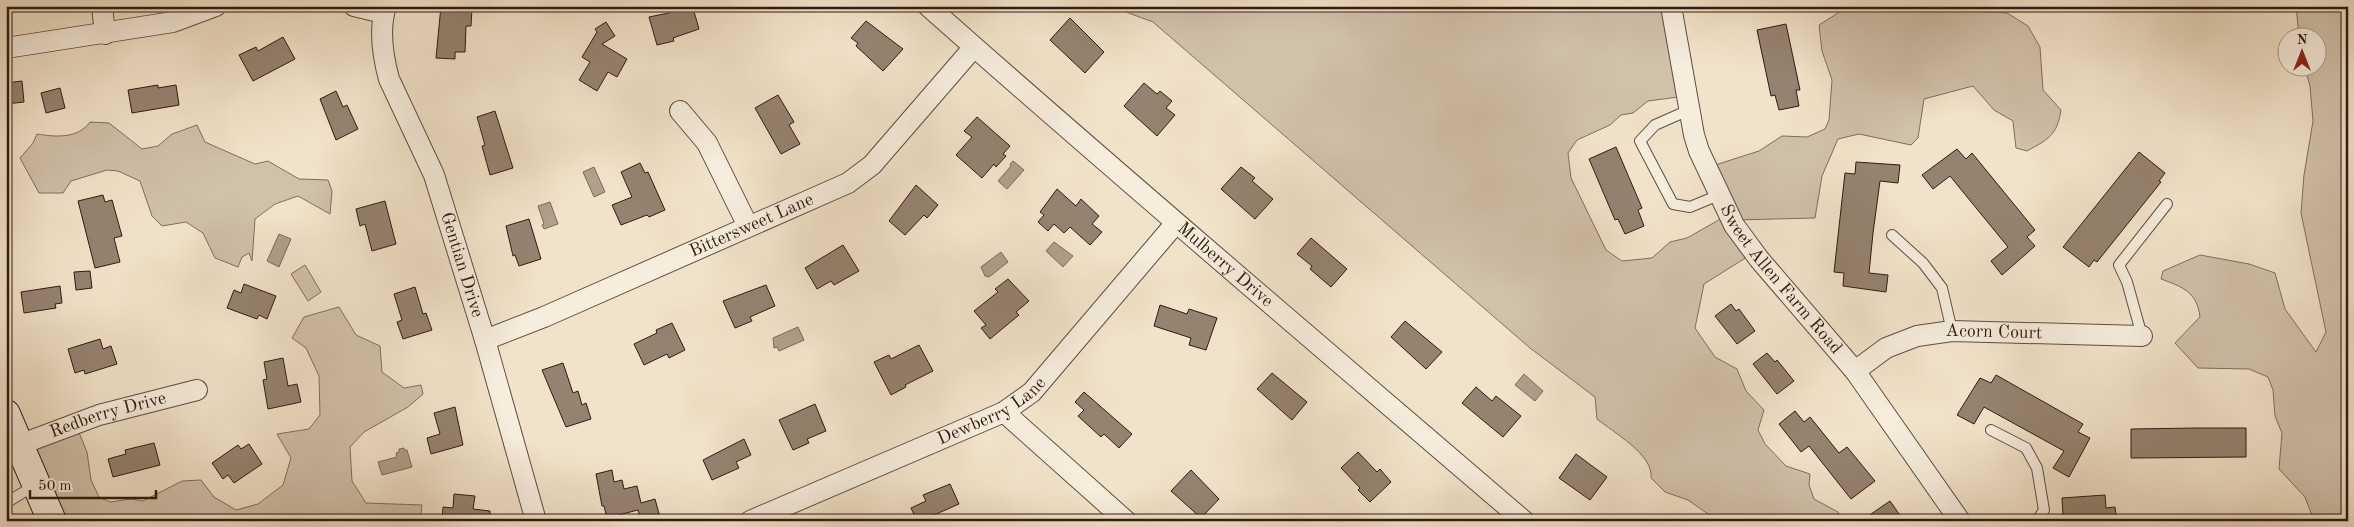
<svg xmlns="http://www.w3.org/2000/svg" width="2354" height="527" font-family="'Old Standard TT',serif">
<rect width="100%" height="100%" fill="#f1e3ca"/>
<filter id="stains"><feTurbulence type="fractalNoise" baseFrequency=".004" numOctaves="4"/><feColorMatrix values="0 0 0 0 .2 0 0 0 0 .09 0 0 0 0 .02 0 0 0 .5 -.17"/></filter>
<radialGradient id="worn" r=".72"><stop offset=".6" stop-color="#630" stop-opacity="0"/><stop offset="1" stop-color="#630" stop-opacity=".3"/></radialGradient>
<g fill="#d0c1ab" stroke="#806e5e">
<path d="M1118,6H1672L1686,96L1648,101L1633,113L1621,115L1610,125L1577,140L1568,153L1571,178L1606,250L1622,261L1652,258L1670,242L1687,238L1724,217L1709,167L1759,151L1782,136L1807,137L1825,129L1829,120L1832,80L1822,51L1819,25L1849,6H1945L1952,10L2007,13L2028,26L2040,47L2043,90L2061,110C2057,135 2049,139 2027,151L2016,148L2013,121L1994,110L1973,86L1924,99L1918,138L1911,145L1859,134L1838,139L1822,176L1815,218L1734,220L1755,252L1704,284L1695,328L1715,357L1737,369L1746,391L1764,410L1758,430L1765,444L1786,466L1810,474L1809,485L1814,499L1838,512L1841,521H1718L1688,500L1665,492L1651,478C1654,455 1613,432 1597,419L1595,397L1530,348L1153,22L1118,9Z"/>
<path d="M2296,6H2348V521H2314L2305,497L2279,469L2282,433L2275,416L2273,390L2268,377L2249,369L2198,368L2175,343L2200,317C2197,292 2183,287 2161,279L2163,271L2200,255L2249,264L2275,273L2285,309L2316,352L2326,332L2301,213L2304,175L2313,121L2310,86L2305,68H2316V38L2299,37Z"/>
<path d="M90,122L109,123L142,149L158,146L172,134L197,125L205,142L255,164L268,161L299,179L328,180L332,191L330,214L298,196L275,204L255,219L252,261L249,253L242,257L238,267L215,258L203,233L186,222L162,226L152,216L140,181L118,171L107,170L71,181L63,193H39L20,158L33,143L37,134C55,137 78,139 90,122Z"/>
<polygon points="305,265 321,292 308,301 291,274"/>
<polygon points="339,307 356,335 380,346 382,372 404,388 421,385 423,394 408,407 364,432 350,447 352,481 366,503 422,505 420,521 52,521 22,449 75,423 87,452 91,480 99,497 110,502 131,499 143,501 182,481 201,480 214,497 236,510 258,504 283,485 291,458 277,434 309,429 320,415 319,376 306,348 292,338 304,317"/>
</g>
<g fill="#af9f8b" stroke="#7c6a5a">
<polygon points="1013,161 1024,170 1007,189 998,181 1011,166 1010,164"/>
<polygon points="594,167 605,192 594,197 583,172"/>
<polygon points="550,202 558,224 544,229 542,225 544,224 538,206"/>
<polygon points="279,234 291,239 279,267 267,261"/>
<polygon points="1054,242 1073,256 1063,267 1046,251"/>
<polygon points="1001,252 1008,262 989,277 985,276 981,267"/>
<polygon points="798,327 804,340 779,351 777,347 774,348 773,338"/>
<polygon points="1524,374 1543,391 1535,401 1515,385"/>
<polygon points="404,448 404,450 407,450 412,467 382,475 378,462 397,457 396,453 399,452 399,449"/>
</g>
<g fill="#948371" stroke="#2f1b11">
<polygon points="441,6 472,8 471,26 466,26 465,52 455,52 455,59 436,58"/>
<polygon points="693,8 699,29 673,38 674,41 657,45 649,17"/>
<polygon points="1070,18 1104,52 1085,73 1050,40"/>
<polygon points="866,21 903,49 883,71 856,46 858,43 851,38"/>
<polygon points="606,22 615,36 602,44 627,59 617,77 608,72 597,91 579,80 590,62 582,57 597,32 595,29"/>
<polygon points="1786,24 1800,90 1796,90 1799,106 1779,110 1775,95 1771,96 1757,30"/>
<polygon points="283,37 295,59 253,81 239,55 256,47 258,51"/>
<polygon points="22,81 24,102 6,104 6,83"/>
<polygon points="1144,83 1157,94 1160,91 1172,101 1166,108 1175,115 1157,136 1124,106"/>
<polygon points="158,85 158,88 176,85 179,105 132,113 128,90"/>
<polygon points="60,88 65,108 46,113 41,93"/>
<polygon points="336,91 343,107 347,105 358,129 336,140 320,99"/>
<polygon points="778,95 794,122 789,125 800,144 781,154 755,108"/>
<polygon points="495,111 513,168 490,175 482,146 485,145 477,117"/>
<polygon points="977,117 1010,146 1003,154 1006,156 996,167 994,164 982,178 956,155 972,137 964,131"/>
<polygon points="1616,147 1642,208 1638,210 1644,226 1625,234 1618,219 1615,220 1589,159"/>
<polygon points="1957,149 1966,159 1972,153 2035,230 2027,237 2035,246 2002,275 1991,261 2008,247 1950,176 1933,189 1922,175"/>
<polygon points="2139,152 2165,173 2159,181 2161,182 2097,262 2094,260 2089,267 2063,247"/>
<polygon points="1856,162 1900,165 1898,183 1880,181 1873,233 1869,273 1888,275 1886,292 1843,286 1844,273 1834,272 1845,173 1855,174"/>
<polygon points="640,163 645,173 648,172 665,210 649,217 647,215 621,225 612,205 632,197 621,172"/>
<polygon points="1241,167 1255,178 1252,181 1273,199 1255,219 1221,189"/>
<polygon points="916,185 938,205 927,218 924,215 905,235 889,221"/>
<polygon points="1057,189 1076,206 1081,199 1099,216 1092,224 1102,232 1090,245 1070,227 1064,233 1054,224 1048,231 1038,222 1044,215 1040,212"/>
<polygon points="103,195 105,202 112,200 122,236 114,238 120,262 95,268 78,201"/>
<polygon points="385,201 396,244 372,251 365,224 360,226 356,209"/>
<polygon points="529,219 541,259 519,266 515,255 513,256 506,226"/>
<polygon points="1311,238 1347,269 1331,287 1310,269 1312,266 1297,254"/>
<polygon points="843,245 859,271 834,285 831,281 817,289 805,268"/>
<polygon points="90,271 92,288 76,290 74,272"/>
<polygon points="1008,279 1029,301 1016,312 1019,315 990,339 981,328 986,325 974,311 998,292 995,289"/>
<polygon points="244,284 276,296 267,319 259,315 257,319 227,308 234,290 241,293"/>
<polygon points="766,285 775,306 750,317 752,321 735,328 723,301"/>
<polygon points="60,286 62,303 55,304 56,308 24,313 21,292"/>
<polygon points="415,287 423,314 426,313 432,330 403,339 397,322 402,320 394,294"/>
<polygon points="1731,304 1736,311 1739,309 1755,331 1737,344 1715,316"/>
<polygon points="1160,305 1187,314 1189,309 1217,318 1206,350 1189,345 1191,338 1154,326"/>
<polygon points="1405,321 1442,352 1426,369 1391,337"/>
<polygon points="672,323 685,350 669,358 667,354 644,365 634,344 657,333 656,330"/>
<polygon points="100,339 103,349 111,346 117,364 85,374 84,370 75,373 68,349"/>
<polygon points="919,345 933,371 905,385 906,387 891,395 874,362 889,355 891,359"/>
<polygon points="1767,353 1775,362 1777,360 1794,381 1777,394 1753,364"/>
<polygon points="283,358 288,386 297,384 301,402 268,409 263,380 267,379 264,362"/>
<polygon points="563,363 573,393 578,391 582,405 586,403 591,419 566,427 542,370"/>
<polygon points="1272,373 1307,402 1292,420 1257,389"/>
<polygon points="1996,375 2083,424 2078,432 2090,438 2069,477 2053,468 2064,451 1984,407 1974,424 1957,415 1980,378 1991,383"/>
<polygon points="1476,387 1492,401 1496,396 1521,416 1503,437 1462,403"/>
<polygon points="1084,392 1132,434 1119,448 1104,434 1101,437 1078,416 1084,410 1075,402"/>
<polygon points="815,404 826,431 807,439 809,443 793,450 779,420"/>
<polygon points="455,407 463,445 431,454 427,438 440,434 434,413"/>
<polygon points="1795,411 1804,422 1810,417 1839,453 1847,447 1875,481 1851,499 1809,446 1801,452 1779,424"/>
<polygon points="2196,428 2246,428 2246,457 2131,458 2131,429"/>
<polygon points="744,439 751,455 736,462 739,468 712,480 703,460"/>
<polygon points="154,443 160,465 113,477 108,459 126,454 125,450"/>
<polygon points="249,444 262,464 234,483 228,475 223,479 212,463 238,445 241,449"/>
<polygon points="1358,452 1377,472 1380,469 1391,482 1370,502 1358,490 1360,488 1341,468"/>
<polygon points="1576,454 1607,477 1590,500 1559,478"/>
<polygon points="612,470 614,482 622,480 624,489 637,486 641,503 655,499 661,521 641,521 638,510 607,518 604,506 602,506 596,474"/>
<polygon points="1191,470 1219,499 1201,518 1171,491"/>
<polygon points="950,484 959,504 934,515 937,521 917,521 911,508 926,501 923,495"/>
<polygon points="454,494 475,496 473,509 490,511 490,521 442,521 443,507 453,508"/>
<polygon points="2105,495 2106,508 2115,507 2117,521 2077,521 2076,515 2063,516 2062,498"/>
<polygon points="1890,501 1904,521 1861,521"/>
</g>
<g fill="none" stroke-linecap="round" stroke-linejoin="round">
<g stroke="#604d3f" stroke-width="12">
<g id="lane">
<polyline points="1689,110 1655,125 1640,141 1673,204 1690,207 1719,195"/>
<polyline points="1892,235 1923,263 1942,288 1952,331"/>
<polyline points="2142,336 2127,282 2119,265 2167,204"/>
<polyline points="1991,430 2026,448 2037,468 2044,510 2037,521"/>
<polyline points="6,503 35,485"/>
</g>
</g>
<g stroke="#604d3f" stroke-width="22">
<g id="street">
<polyline points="102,6 105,34"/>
<polyline points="354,6 383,13"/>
<path id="s1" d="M386,6C379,28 383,57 389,79L434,175L485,340L536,521"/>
<path id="s2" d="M928,6C1124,180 1325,350 1524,521"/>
<path id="s3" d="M1671,6L1694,135L1699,151L1734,225L1759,259L1855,371L1960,521"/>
<polyline points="6,48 173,22 216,6"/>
<polyline points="680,111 707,143 748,226"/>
<path id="s4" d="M485,340L544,317L848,183L872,165L974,47"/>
<path id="s5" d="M1855,371L1886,348L1917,336L1952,331L2142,336"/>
<polyline points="1004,412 1126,521"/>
<path id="s6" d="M19,445L99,415L197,390"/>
<path id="s7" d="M750,521L1004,412L1032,392L1175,224"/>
</g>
</g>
<g stroke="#2f1b11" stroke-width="30">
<polyline id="secondary" points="6,414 52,521"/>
</g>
<use href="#lane" stroke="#f6eddd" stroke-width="10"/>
<use href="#street" stroke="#f6eddd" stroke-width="20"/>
<use href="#secondary" stroke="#f6eddd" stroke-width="28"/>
</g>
<g text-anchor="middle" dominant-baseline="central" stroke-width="4" stroke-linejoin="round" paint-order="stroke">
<g font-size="18" fill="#2f1b11" stroke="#f6eddd">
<text stroke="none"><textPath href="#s4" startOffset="290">Bittersweet Lane</textPath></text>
<text stroke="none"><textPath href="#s1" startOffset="274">Gentian Drive</textPath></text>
<text stroke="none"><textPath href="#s2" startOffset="394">Mulberry Drive</textPath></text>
<text stroke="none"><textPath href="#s3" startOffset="301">Sweet Allen Farm Road</textPath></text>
<text stroke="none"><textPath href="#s5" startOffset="149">Acorn Court</textPath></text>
<text stroke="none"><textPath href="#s7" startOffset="266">Dewberry Lane</textPath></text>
<text stroke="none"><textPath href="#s6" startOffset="94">Redberry Drive</textPath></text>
</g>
</g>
<rect width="2354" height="527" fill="none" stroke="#f1e3ca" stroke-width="25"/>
<rect x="8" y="8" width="2339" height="512" fill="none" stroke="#2f1b11" stroke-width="2.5"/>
<rect x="12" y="12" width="2329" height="502" fill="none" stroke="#2f1b11"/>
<g transform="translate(2302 52)"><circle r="24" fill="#f6eddd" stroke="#a6998b"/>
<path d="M0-4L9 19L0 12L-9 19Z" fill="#8f2418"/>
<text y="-8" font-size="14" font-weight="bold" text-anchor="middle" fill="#2f1b11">N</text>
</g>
<path d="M30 490v8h126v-8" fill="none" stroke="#2f1b11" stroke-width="2.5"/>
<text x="38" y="490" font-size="15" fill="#2f1b11" stroke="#f6eddd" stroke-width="4" paint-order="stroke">50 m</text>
<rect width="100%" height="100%" filter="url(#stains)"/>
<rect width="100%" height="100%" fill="url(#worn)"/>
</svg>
